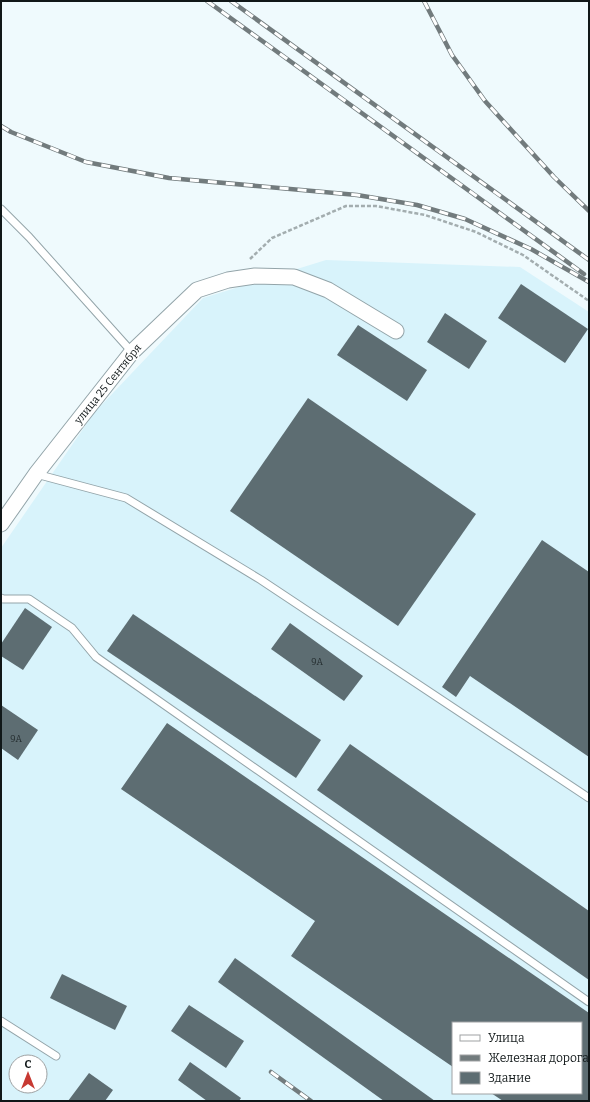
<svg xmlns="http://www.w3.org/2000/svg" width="590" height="1102" font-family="Bitter,serif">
<rect width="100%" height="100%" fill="#effafd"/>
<path fill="#d8f3fb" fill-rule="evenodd" d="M326,260L520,267L589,312V1101H1V548L94,413L203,298ZM453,1023H581V1093H453ZM16,1062H40V1086H16Z"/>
<g fill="#5d6d72">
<polygon points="521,284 588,329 565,363 498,318"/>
<polygon points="445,313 487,341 469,369 427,342"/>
<polygon points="358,325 427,370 407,401 337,355"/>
<polygon points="308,398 476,514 398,626 230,511"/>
<polygon points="542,540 589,572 589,757 470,676 456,697 442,687"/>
<polygon points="25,608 52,627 23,670 1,656 1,644"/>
<polygon points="133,614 321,740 296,778 107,651"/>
<polygon points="290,623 363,676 344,701 271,649"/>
<polygon points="1,705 38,730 18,760 1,748"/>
<polygon points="167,723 589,1013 589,1101 503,1101 491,1093 581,1093 581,1023 453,1023 453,1067 291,956 315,921 121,789"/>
<polygon points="350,744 589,911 589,980 317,790"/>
<polygon points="235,958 435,1101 384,1101 218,982"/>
<polygon points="62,974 127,1006 115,1030 50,998"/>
<polygon points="189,1005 244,1041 226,1068 171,1031"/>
<polygon points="190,1062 241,1098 239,1101 207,1101 178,1080"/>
<polygon points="89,1073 113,1090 105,1101 68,1101"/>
</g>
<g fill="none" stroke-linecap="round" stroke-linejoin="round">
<g stroke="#93a4a9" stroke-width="9">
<g id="lane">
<polyline points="1,209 29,237 132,352"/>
<polyline points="36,474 126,498 261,580 589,798"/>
<polyline points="1,598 3,599 29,599 72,628 96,657 589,1002"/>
<polyline points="1,1021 56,1056"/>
</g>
</g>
<g stroke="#93a4a9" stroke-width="17">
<polyline id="street" points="1,524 36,474 132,352 197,290 228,280 255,276 294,277 328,290 396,331"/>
</g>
<polyline stroke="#a3adaf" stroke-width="2.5" stroke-dasharray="4 2" stroke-linecap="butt" points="250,259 272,238 346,206 376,206 425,215 476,232 523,255 589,301"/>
<use href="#lane" stroke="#fff" stroke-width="7"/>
<use href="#street" stroke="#fff" stroke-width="15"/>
<g stroke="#727b7d" stroke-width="4.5">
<g id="rail">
<polyline points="207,1 584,274"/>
<polyline points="231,1 589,260"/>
<polyline points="424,1 452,55 485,101 554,177 589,211"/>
<polyline points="1,126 11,132 86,162 169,178 357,195 417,205 465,219 531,249 589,282"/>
<polyline points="271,1072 311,1101"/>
</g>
</g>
<use href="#rail" stroke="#fff" stroke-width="3" stroke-dasharray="9" stroke-linecap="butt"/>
</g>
<g text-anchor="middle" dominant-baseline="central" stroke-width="3" stroke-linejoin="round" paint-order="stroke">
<g font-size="9" fill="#232c2e">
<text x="317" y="662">9А</text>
<text x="16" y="739">9А</text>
</g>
<g font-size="11" fill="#101718" stroke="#fff">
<text transform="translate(108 384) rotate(-51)">улица 25 Сентября</text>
</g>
</g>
<rect width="590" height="1102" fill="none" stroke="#101718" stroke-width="4"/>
<rect x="452" y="1022" width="130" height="72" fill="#ffffff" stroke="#9fa2a3"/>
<rect x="460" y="1035" width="20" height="6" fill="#ffffff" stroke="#9fa2a3"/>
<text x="488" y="1042" font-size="12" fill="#101718">Улица</text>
<rect x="460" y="1055" width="20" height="6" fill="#727b7d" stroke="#9fa2a3"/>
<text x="488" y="1062" font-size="12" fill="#101718">Железная дорога</text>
<rect x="460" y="1072" width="20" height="12" fill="#5d6d72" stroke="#9fa2a3"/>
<text x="488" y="1082" font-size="12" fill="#101718">Здание</text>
<g transform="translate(28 1074)"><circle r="19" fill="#ffffff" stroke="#9fa2a3"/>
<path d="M0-3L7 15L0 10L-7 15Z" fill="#c73932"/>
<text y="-6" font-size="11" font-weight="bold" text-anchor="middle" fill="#101718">С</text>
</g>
</svg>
